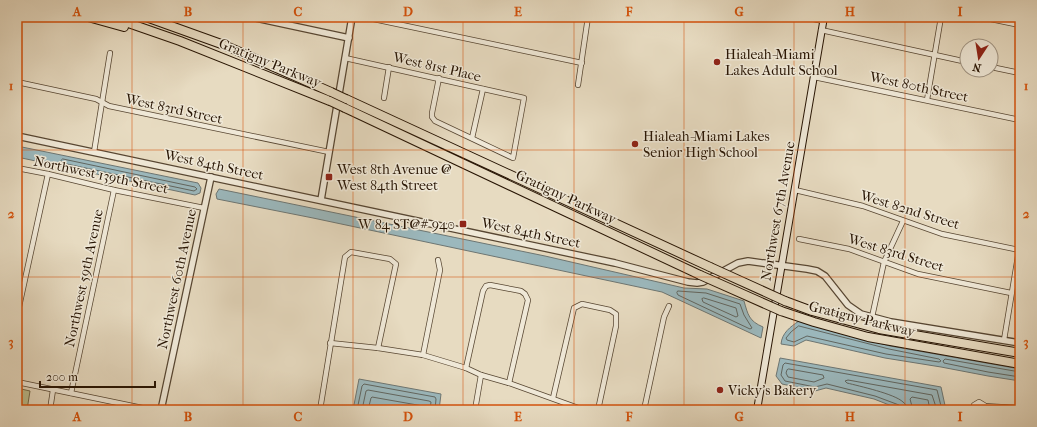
<svg xmlns="http://www.w3.org/2000/svg" width="1037" height="427" font-family="'IM FELL French Canon',serif">
<rect width="100%" height="100%" fill="#e7dbc1"/>
<filter id="stains"><feTurbulence type="fractalNoise" baseFrequency=".005" numOctaves="4"/><feColorMatrix values="0 0 0 0 .2 0 0 0 0 .09 0 0 0 0 .02 0 0 0 .5 -.17"/></filter>
<radialGradient id="worn" r=".72"><stop offset=".6" stop-color="#630" stop-opacity="0"/><stop offset="1" stop-color="#630" stop-opacity=".3"/></radialGradient>
<polygon fill="#bdbe8e" stroke="#726948" points="17,388 30,391 27,410 17,410"/>
<g fill="#9bb8bd" stroke="#6d7673">
<polygon points="17,146 198,183 201,188 200,193 195,195 17,157"/>
<path d="M219,189L545,256L684,288L707,289L744,301C748,315 749,321 763,327L761,338L662,292L313,218L217,199L216,194Z"/>
<path d="M799,321L890,346L1020,369V381L988,376L941,367L885,358L806,340L794,346L781,344C782,333 790,327 799,321Z"/>
<polygon points="780,358 941,387 946,410 902,410 874,399 826,388 815,391 782,384 776,376"/>
<polygon points="359,379 441,394 439,410 353,410"/>
</g>
<g fill="none" stroke-linecap="round" stroke-linejoin="round">
<g stroke="#616660" stroke-width="1">
<polygon points="63,159 195,187 197,189 194,191 62,163 61,161"/>
<polygon points="678,291 706,293 740,304 744,315 752,328 750,329 678,295 677,293"/>
<polygon points="704,298 736,308 738,316 736,317 703,302 702,299"/>
<polygon points="799,326 889,349 939,359 941,361 939,362 886,354 807,336 794,342 787,340 786,338 791,332"/>
<polygon points="789,369 823,375 824,378 814,382 788,377 786,373 787,370"/>
<polyline points="1020,372 945,359 943,361 944,363 988,372 1020,377"/>
<polyline points="357,410 362,386 364,384 435,397 436,399 435,410"/>
<polyline points="362,410 366,391 368,390 429,401 431,402 430,410"/>
<polyline points="368,410 371,398 372,397 423,406 424,410"/>
<polyline points="902,410 899,405 875,396 827,384 815,387 785,381 781,375 783,365 785,363 937,390 942,410"/>
<path d="M907,410C907,407 906,404 903,402C895,394 859,386 847,383L845,381L848,380L932,395L937,410"/>
<polyline points="913,410 910,399 912,397 928,400 930,410"/>
</g>
<g stroke="#574632" stroke-width="6">
<g id="minor">
<polyline points="364,17 582,63"/>
<polyline points="804,17 823,21"/>
<polyline points="981,17 1020,25"/>
<polyline points="821,30 967,62"/>
<polyline points="345,58 524,98 513,158 435,121 432,117 432,113 439,78"/>
<polyline points="991,67 1020,73"/>
<polyline points="814,77 1020,120"/>
<polyline points="17,82 96,99 109,106 329,152"/>
<polyline points="578,85 588,17"/>
<polyline points="384,98 389,67"/>
<polyline points="927,100 941,17"/>
<polyline points="472,138 483,89"/>
<polyline points="94,152 110,53"/>
<polyline points="17,168 48,174 114,190 204,208"/>
<polyline points="795,190 863,206 942,234 1019,250"/>
<polyline points="799,239 849,249 918,274 1011,293"/>
<polyline points="17,316 48,174"/>
<polyline points="872,317 884,262 903,221"/>
<polyline points="1004,340 1020,244"/>
<polyline points="330,343 378,348 423,355 466,368 481,375 509,383 584,410"/>
<polyline points="423,355 440,270 438,260"/>
<polyline points="466,368 483,291 486,286 490,285 521,291 525,294 528,300 509,383"/>
<polyline points="17,382 152,410"/>
<polyline points="71,393 114,190"/>
<polyline points="553,398 574,308 582,304 610,310 616,314 616,326 598,410"/>
<polyline points="984,406 1020,408"/>
<polyline points="757,408 765,410"/>
<polyline points="50,410 53,390"/>
<polyline points="320,410 345,257 351,252 390,259 396,264 378,348"/>
<polyline points="475,410 481,375"/>
<polyline points="644,410 664,317 669,306"/>
<polyline points="974,410 974,405 979,402 984,405 984,410"/>
</g>
</g>
<g stroke="#574632" stroke-width="8">
<g id="tertiary">
<polyline points="251,17 349,38"/>
<polyline points="17,136 615,263 688,282 697,283 703,282 738,263 748,261 807,269 817,271 825,276 848,305 861,314 891,322 1020,343"/>
<polyline points="321,200 352,17"/>
<polyline points="161,410 211,177"/>
</g>
</g>
<g stroke="#271403" stroke-width="8">
<polyline id="secondary" points="757,410 824,17"/>
</g>
<g stroke="#271403" stroke-width="10">
<g id="motorway">
<polyline points="88,17 124,27"/>
<polyline points="111,17 180,41 330,101"/>
<polyline points="146,17 224,45 331,92"/>
<polyline points="346,99 710,267"/>
<polyline points="345,108 700,275"/>
<polyline points="785,301 812,311 879,329 1020,353"/>
<polyline points="781,311 814,322 868,337 1020,364"/>
</g>
</g>
<use href="#minor" stroke="#efe8d7" stroke-width="4.5"/>
<use href="#tertiary" stroke="#efe8d7" stroke-width="5.5"/>
<use href="#secondary" stroke="#efe8d7" stroke-width="6"/>
<use href="#motorway" stroke="#e7dbc1" stroke-width="8"/>
<g stroke="#271403" stroke-width="10" stroke-linecap="butt">
<g id="motorway-bridge">
<polyline points="331,92 346,99"/>
<polyline points="330,101 345,108"/>
<polyline points="710,267 785,301"/>
<polyline points="700,275 781,311"/>
</g>
</g>
<use href="#motorway-bridge" stroke="#e7dbc1" stroke-width="8"/>
</g>
<path fill="none" stroke="#d5520b" stroke-width="1" stroke-opacity="0.55" d="M132,17V410M243,17V410M353,17V410M463,17V410M574,17V410M684,17V410M794,17V410M905,17V410M17,150H1020M17,277H1020"/>
<g fill="#8f2418" stroke="#efe8d7" stroke-width="1.5">
<circle cx="717" cy="62" r="4"/>
<circle cx="635" cy="144" r="4"/>
<rect x="325" y="173" width="8" height="8" rx="2"/>
<rect x="459" y="220" width="8" height="8" rx="2"/>
<circle cx="720" cy="390" r="4"/>
</g>
<g text-anchor="middle" dominant-baseline="central" stroke-width="3" stroke-linejoin="round" paint-order="stroke">
<g font-size="14" fill="#271403" stroke="#efe8d7" text-anchor="start">
<text x="725" y="54">Hialeah-Miami<tspan x="725" dy="16">Lakes Adult School</tspan></text>
<text x="643" y="136">Hialeah-Miami Lakes<tspan x="643" dy="16">Senior High School</tspan></text>
<text x="337" y="169">West 8th Avenue @<tspan x="337" dy="16">West 84th Street</tspan></text>
<text x="455" y="224" text-anchor="end">W 84 ST@# 940</text>
<text x="728" y="390">Vicky’s Bakery</text>
</g>
<g font-size="14" fill="#271403" stroke="#efe8d7">
<text transform="translate(270 63) rotate(22)">Gratigny Parkway</text>
<text transform="translate(437 67) rotate(13)">West 81st Place</text>
<text transform="translate(919 87) rotate(12)">West 80th Street</text>
<text transform="translate(174 109) rotate(12)">West 83rd Street</text>
<text transform="translate(214 165) rotate(12)">West 84th Street</text>
<text transform="translate(101 175) rotate(12)">Northwest 139th Street</text>
<text transform="translate(566 197) rotate(25)">Gratigny Parkway</text>
<text transform="translate(910 210) rotate(17)">West 82nd Street</text>
<text transform="translate(778 211) rotate(-80)">Northwest 67th Avenue</text>
<text transform="translate(531 233) rotate(12)">West 84th Street</text>
<text transform="translate(896 253) rotate(17)">West 83rd Street</text>
<text transform="translate(84 278) rotate(-78)">Northwest 59th Avenue</text>
<text transform="translate(177 279) rotate(-78)">Northwest 60th Avenue</text>
<text transform="translate(862 319) rotate(14)">Gratigny Parkway</text>
</g>
</g>
<rect width="1037" height="427" fill="none" stroke="#e7dbc1" stroke-width="44"/>
<g transform="translate(979 58) rotate(192)"><circle r="19" fill="#efe8d7" stroke="#9f9382"/>
<path d="M0-3L7 15L0 10L-7 15Z" fill="#8f2418"/>
<text y="-6" font-size="11" font-weight="bold" text-anchor="middle" fill="#271403">N</text>
</g>
<path d="M40 381v6h115v-6" fill="none" stroke="#271403" stroke-width="2"/>
<text x="46" y="381" font-size="12" fill="#271403" stroke="#efe8d7" stroke-width="3" paint-order="stroke">200 m</text>
<rect x="22" y="22" width="993" height="383" fill="none" stroke="#d5520b" stroke-width="1.5"/>
<g font-size="13" text-anchor="middle" font-weight="bold" fill="#d5520b">
<text x="77" y="16">A</text>
<text x="188" y="16">B</text>
<text x="298" y="16">C</text>
<text x="408" y="16">D</text>
<text x="518" y="16">E</text>
<text x="629" y="16">F</text>
<text x="739" y="16">G</text>
<text x="850" y="16">H</text>
<text x="960" y="16">I</text>
<text x="11" y="90">1</text>
<text x="1026" y="90">1</text>
<text x="11" y="218">2</text>
<text x="1026" y="218">2</text>
<text x="11" y="346">3</text>
<text x="1026" y="346">3</text>
<text x="77" y="421">A</text>
<text x="188" y="421">B</text>
<text x="298" y="421">C</text>
<text x="408" y="421">D</text>
<text x="518" y="421">E</text>
<text x="629" y="421">F</text>
<text x="739" y="421">G</text>
<text x="850" y="421">H</text>
<text x="960" y="421">I</text>
</g>
<rect width="100%" height="100%" filter="url(#stains)"/>
<rect width="100%" height="100%" fill="url(#worn)"/>
</svg>
